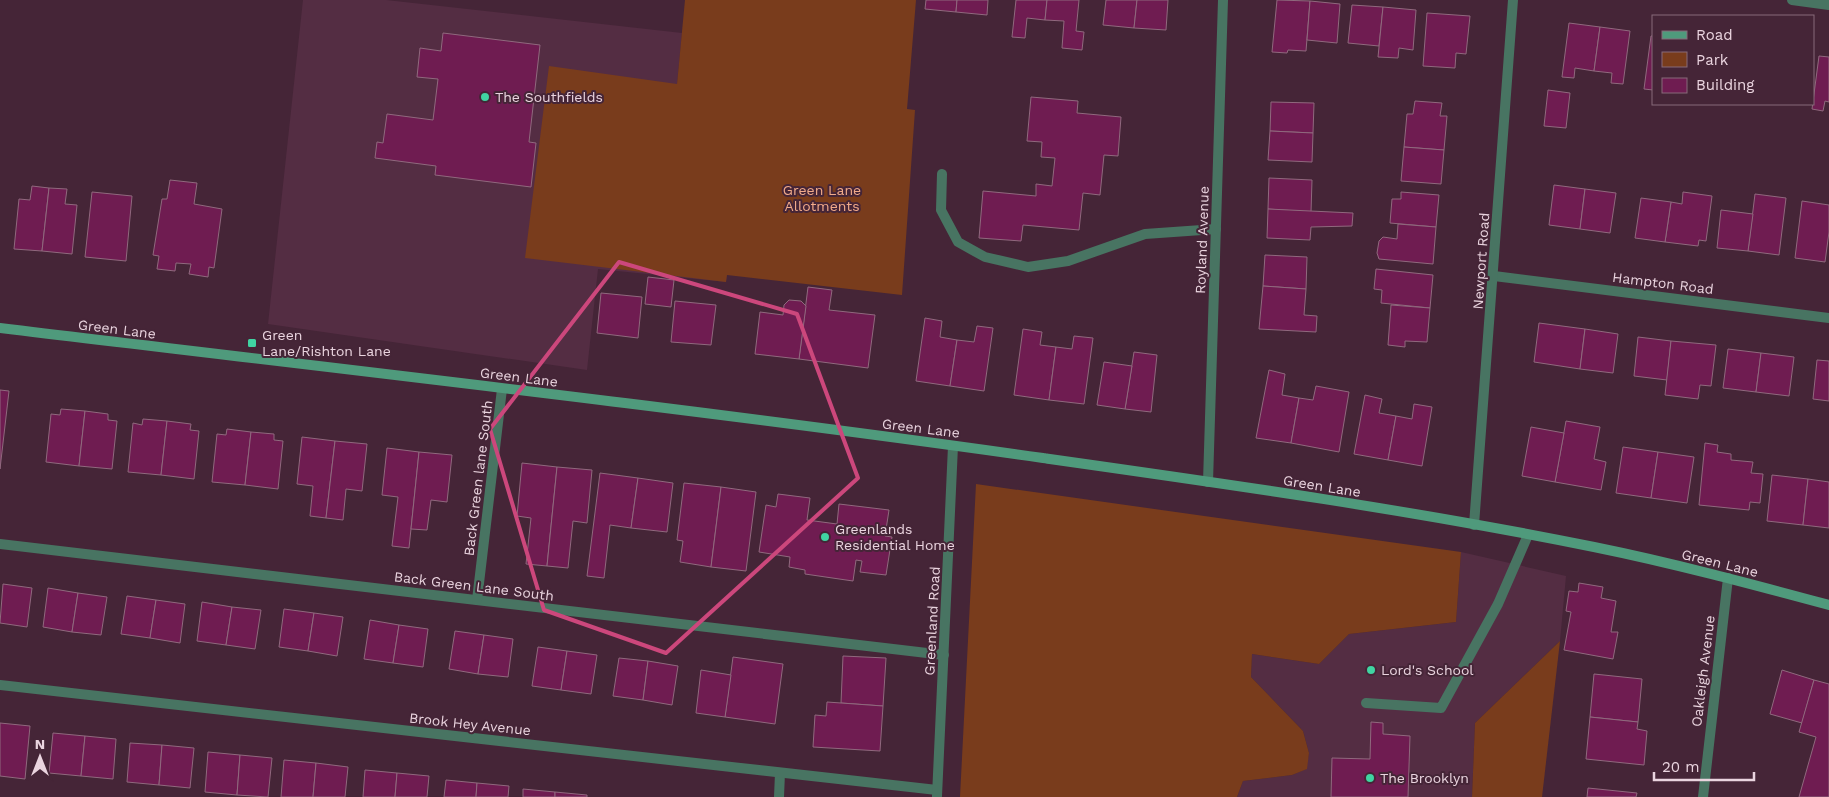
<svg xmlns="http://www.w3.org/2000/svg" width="1829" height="797" font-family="'Work Sans',sans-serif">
<rect width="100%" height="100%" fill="#452537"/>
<g fill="#542d43">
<polygon points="303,0 386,0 682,33 677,85 745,94 726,282 598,269 587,370 268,324"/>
<polygon points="1461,552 1566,576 1560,641 1475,723 1472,797 1237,797 1243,781 1292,775 1306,769 1309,753 1303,731 1251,677 1252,654 1319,664 1349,634 1456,622"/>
</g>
<g fill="#793c1c">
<polygon points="685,0 916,0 907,109 915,110 902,295 727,275 726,282 525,258 549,66 677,84"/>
<polygon points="976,484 1461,552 1456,622 1349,634 1319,664 1252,654 1251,677 1303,731 1309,753 1307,769 1292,775 1243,781 1237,797 960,797"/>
<polygon points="1560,641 1542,797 1472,797 1475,723"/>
</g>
<g fill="#6f1c51" stroke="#90697e">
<polygon points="926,0 957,0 956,12 925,9"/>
<polygon points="957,0 988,0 987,15 956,12"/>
<polygon points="1016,0 1047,0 1045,20 1027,18 1025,38 1012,37"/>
<polygon points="1047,0 1079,0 1076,31 1084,32 1082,50 1062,48 1064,21 1045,20"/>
<polygon points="1106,0 1137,0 1134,28 1103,25"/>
<polygon points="1137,0 1168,0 1166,30 1134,28"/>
<polygon points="1277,0 1310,1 1306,51 1288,50 1287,53 1272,52"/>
<polygon points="1310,1 1340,4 1337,43 1307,40"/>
<polygon points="1352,5 1383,7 1379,46 1348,43"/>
<polygon points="1383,7 1416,10 1413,50 1399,48 1398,58 1378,57"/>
<polygon points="1427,13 1470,16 1466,54 1456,53 1455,68 1423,66"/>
<polygon points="1569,23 1600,27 1594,71 1575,68 1574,78 1562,77"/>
<polygon points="1600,27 1630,31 1623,84 1611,83 1612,73 1594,71"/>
<polygon points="443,33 540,45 529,142 536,143 531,187 435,175 436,166 375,158 377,142 383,143 387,114 433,120 438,79 417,77 420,48 441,51"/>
<polygon points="1651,36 1653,36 1653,90 1644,89"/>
<polygon points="1819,56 1829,57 1829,102 1825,101 1823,111 1812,109"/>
<polygon points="1548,90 1570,93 1566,128 1544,126"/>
<polygon points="1031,97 1078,101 1077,113 1121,117 1118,156 1104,155 1100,195 1083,193 1079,230 1023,225 1021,241 979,238 983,191 1036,196 1036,184 1052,186 1055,158 1041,157 1042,142 1027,141"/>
<polygon points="1415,101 1442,103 1440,116 1447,116 1444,150 1404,147 1407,114 1413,114"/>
<polygon points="1271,102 1314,103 1313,133 1270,131"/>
<polygon points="1270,131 1313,133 1312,162 1268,160"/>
<polygon points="1404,147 1444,150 1441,184 1401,181"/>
<polygon points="1269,178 1312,180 1311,212 1268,209"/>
<polygon points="170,180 197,183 194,204 222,209 214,268 209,267 208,277 189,274 191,264 176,263 175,271 157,269 159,256 153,255 162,199 167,199"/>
<polygon points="1554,185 1585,189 1580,229 1549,225"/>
<polygon points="32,186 49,188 42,251 14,249 19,199 30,200"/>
<polygon points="49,188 67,189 65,204 77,205 72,254 42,251"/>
<polygon points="1585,189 1616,193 1610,233 1580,229"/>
<polygon points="92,192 132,196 126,261 85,257"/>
<polygon points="1401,192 1439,195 1436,227 1390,223 1392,199 1401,199"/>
<polygon points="1683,192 1712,196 1706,241 1699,240 1698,246 1665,242 1671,202 1682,204"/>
<polygon points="1755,194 1786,198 1779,255 1748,251"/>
<polygon points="1641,198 1671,202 1665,242 1635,238"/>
<polygon points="1802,201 1829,205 1829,232 1825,262 1795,258"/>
<polygon points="1268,209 1353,213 1352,226 1311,227 1310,240 1267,238"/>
<polygon points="1721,210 1753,214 1748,251 1717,248"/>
<polygon points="1398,224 1436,227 1433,264 1379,259 1377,253 1379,241 1383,237 1397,239"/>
<polygon points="1265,255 1307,257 1306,289 1263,286"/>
<polygon points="1376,269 1433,275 1430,308 1381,303 1382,290 1374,289"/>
<polygon points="648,277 674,280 671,307 645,304"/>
<polygon points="1263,286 1306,289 1304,315 1317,316 1316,332 1259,329"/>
<polygon points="808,287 832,290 829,310 875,315 868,368 799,359"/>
<polygon points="601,293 642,297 638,338 597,333"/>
<polygon points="789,300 801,301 806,306 799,359 755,354 760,312 783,315 784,305"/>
<polygon points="675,301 716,305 711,345 671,342"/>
<polygon points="1391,305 1430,308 1427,342 1405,341 1405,347 1388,345"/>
<polygon points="925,318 942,321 940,337 957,340 950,386 916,381"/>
<polygon points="1539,323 1585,329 1580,369 1534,362"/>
<polygon points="977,326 993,328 984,391 950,386 957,340 974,342"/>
<polygon points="1023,329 1042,332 1040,345 1056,347 1049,400 1014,395"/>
<polygon points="1585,329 1618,334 1613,373 1580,369"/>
<polygon points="1074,336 1093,338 1084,404 1049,400 1056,347 1072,349"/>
<polygon points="1638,337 1671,341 1667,380 1634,376"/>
<polygon points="1671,341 1716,345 1711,386 1700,385 1698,399 1665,395"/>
<polygon points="1728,349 1761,353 1756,392 1723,388"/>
<polygon points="1134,352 1157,355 1151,412 1125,409"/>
<polygon points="1761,353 1794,357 1789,396 1756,392"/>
<polygon points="1817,360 1829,361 1829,401 1813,399"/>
<polygon points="1104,362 1132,366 1125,409 1097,405"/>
<polygon points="1269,370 1285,374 1282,395 1299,398 1291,443 1256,438"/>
<polygon points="1316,386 1349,392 1339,452 1291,443 1299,398 1313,400"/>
<polygon points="0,390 9,391 0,469"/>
<polygon points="1365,395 1382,399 1379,413 1396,416 1388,460 1354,454"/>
<polygon points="1414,404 1432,407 1422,466 1388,460 1396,416 1412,419"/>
<polygon points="61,409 85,411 79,466 46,462 51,414 60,415"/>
<polygon points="85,411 108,414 108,420 117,421 112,469 79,466"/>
<polygon points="143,419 167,421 161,475 128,472 133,423 142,425"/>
<polygon points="167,421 191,424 190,430 199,431 194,479 161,475"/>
<polygon points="1566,421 1600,427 1594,459 1606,462 1601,490 1555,482"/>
<polygon points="1531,427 1564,433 1555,482 1522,476"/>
<polygon points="227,429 251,432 245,485 212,482 217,434 226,435"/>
<polygon points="251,432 274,434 274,440 283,441 278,489 245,485"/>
<polygon points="302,437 335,441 326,518 310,516 313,486 297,484"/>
<polygon points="335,441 367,444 362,491 346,489 343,520 326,518"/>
<polygon points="1705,443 1718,445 1717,452 1731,454 1731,460 1753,462 1751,473 1763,474 1760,503 1750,502 1749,510 1699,505"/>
<polygon points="1623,447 1658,452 1651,498 1616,493"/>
<polygon points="387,448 419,452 409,548 392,546 398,497 382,495"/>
<polygon points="419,452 452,455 447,502 431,500 427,530 411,529"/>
<polygon points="1658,452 1694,457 1687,503 1651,498"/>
<polygon points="522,463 557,467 547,566 526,564 531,518 517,516"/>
<polygon points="557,467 592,470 587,523 573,521 568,568 547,566"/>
<polygon points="600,473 638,478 631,528 610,525 604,578 587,576"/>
<polygon points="1772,475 1808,479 1803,525 1767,521"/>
<polygon points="638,478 673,483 667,532 631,528"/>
<polygon points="1808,479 1829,482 1829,528 1803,525"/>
<polygon points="684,483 721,487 711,567 680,562 683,541 677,540"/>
<polygon points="721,487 756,492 746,571 711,567"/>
<polygon points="778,494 810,498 807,520 837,524 839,504 889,510 885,536 892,537 886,575 860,572 862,561 856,560 853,581 805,574 805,570 789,567 790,557 759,552 766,505 776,507"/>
<polygon points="1579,583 1603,587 1601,598 1616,601 1611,632 1618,632 1613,659 1564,650 1571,612 1566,611 1569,591 1578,592"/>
<polygon points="3,584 32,588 27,627 0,623"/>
<polygon points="48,588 78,593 72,632 43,627"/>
<polygon points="78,593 107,597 101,635 72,632"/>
<polygon points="127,596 156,600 150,638 121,634"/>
<polygon points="156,600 185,604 180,643 150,638"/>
<polygon points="202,602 232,607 226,645 197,641"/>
<polygon points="232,607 261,610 255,649 226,645"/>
<polygon points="284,609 314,613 308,651 279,647"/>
<polygon points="314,613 343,617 337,656 308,651"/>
<polygon points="370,620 399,625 393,663 364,659"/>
<polygon points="399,625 428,629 423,667 393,663"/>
<polygon points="455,631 484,635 478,674 449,669"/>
<polygon points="484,635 513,639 508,677 478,674"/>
<polygon points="538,647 567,651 561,690 532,686"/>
<polygon points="567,651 597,655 591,694 561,690"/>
<polygon points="843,656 886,658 883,706 841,703"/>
<polygon points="733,657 783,664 775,724 725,717"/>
<polygon points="619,658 648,661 643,700 613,696"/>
<polygon points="648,661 678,666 672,705 643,700"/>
<polygon points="701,670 731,675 725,717 696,713"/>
<polygon points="1782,670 1814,680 1802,723 1770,714"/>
<polygon points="1594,674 1642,679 1638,722 1590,717"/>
<polygon points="1814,680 1829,684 1829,797 1799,797 1816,737 1799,732"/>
<polygon points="827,702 883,706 880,751 813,747 815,715 826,716"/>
<polygon points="1590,717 1638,722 1637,729 1647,731 1644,765 1586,759"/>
<polygon points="1371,722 1383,723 1383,734 1410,736 1408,797 1331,797 1332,758 1370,759"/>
<polygon points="0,723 30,726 25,779 0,776"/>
<polygon points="53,733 85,736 81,776 49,773"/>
<polygon points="85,736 116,739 113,779 81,776"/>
<polygon points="130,743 162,745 159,785 127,782"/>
<polygon points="162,745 194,748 190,788 159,785"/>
<polygon points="208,752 240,755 237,795 205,792"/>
<polygon points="240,755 272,758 268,797 237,795"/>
<polygon points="284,760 316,763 313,797 281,797"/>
<polygon points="316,763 348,767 345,797 313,797"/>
<polygon points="365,770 397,773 395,797 363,797"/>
<polygon points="397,773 429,776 427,797 395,797"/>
<polygon points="446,780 477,783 476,797 444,797"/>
<polygon points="477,783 509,786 508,797 476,797"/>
<polygon points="1588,788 1637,793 1636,797 1587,797"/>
<polygon points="523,789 555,792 555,797 523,797"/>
<polygon points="555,792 587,795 587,797 555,797"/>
</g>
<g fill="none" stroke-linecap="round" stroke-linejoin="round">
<g stroke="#487462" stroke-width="10">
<polyline points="942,174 941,210 958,242 985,257 1028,267 1068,261 1145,234 1216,229"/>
<polyline points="0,544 944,655"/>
<polyline points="477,600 502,389"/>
<polyline points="1366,703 1441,708 1498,604 1528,535"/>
<polyline points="779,797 780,773"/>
</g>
<g stroke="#487462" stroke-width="10">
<polyline points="1792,0 1829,5"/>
<polyline points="1494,276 1829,318"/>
<polyline points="1208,482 1223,0"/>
<polyline points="1474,525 1513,0"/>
<polyline points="0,685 937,790"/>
<polyline points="937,796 953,446"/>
<polyline points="1703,797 1728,578"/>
</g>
<path stroke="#4f9a7c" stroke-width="10" d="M0,328C348,370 696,409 1043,458C1227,484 1412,510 1594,547C1673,563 1751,584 1829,605"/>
</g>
<path fill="none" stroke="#cc477c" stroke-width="4" stroke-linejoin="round" d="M619,262L797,314L858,478L666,653L544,610L490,429Z"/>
<g fill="#40d4a2" stroke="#452537" stroke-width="2">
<circle cx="485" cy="97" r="5"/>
<rect x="247" y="338" width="10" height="10" rx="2.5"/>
<circle cx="825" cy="537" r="5"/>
<circle cx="1371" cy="670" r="5"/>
<circle cx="1370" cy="778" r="5"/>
</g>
<g text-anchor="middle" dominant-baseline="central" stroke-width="4" stroke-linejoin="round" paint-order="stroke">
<g font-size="14" fill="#ead4df" stroke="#452537" text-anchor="start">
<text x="495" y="97">The Southfields</text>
<text x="262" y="335">Green<tspan x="262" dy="16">Lane/Rishton Lane</tspan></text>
<text x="835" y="529">Greenlands<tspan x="835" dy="16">Residential Home</tspan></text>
<text x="1381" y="670">Lord's School</text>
<text x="1380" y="778">The Brooklyn</text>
</g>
<g font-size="14" fill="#f2ab8a" stroke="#452537">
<text x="822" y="190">Green Lane<tspan x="822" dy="16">Allotments</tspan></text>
</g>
<g font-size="14" fill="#ead4df" stroke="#452537">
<text transform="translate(1202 240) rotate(-88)">Royland Avenue</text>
<text transform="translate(1481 261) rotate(-86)">Newport Road</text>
<text transform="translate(1663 283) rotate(7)">Hampton Road</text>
<text transform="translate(117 329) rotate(7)">Green Lane</text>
<text transform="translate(519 377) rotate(7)">Green Lane</text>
<text transform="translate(921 428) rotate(7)">Green Lane</text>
<text transform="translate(478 478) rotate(-83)">Back Green lane South</text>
<text transform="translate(1322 486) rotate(9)">Green Lane</text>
<text transform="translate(1720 563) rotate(14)">Green Lane</text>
<text transform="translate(474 586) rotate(7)">Back Green Lane South</text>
<text transform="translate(932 621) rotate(-87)">Greenland Road</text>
<text transform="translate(1703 671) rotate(-83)">Oakleigh Avenue</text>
<text transform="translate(470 724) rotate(6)">Brook Hey Avenue</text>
</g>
</g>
<rect x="1652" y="15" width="162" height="90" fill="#452537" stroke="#876b7a"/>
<rect x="1662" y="31" width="25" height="8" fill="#4f9a7c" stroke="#876b7a"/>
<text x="1696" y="40" font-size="15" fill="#ead4df">Road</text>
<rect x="1662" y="52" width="25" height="15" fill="#793c1c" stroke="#876b7a"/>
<text x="1696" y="65" font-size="15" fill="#ead4df">Park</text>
<rect x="1662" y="78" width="25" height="15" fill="#6f1c51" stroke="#876b7a"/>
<text x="1696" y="90" font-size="15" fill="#ead4df">Building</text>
<g transform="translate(40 757)" stroke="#452537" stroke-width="4" paint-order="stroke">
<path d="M0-4L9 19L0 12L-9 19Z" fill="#ead4df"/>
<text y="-8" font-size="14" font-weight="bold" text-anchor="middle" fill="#ead4df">N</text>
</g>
<path d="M1654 772v8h100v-8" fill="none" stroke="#ead4df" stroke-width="2.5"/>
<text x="1662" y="772" font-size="15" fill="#ead4df" stroke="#452537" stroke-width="4" paint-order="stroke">20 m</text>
</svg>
